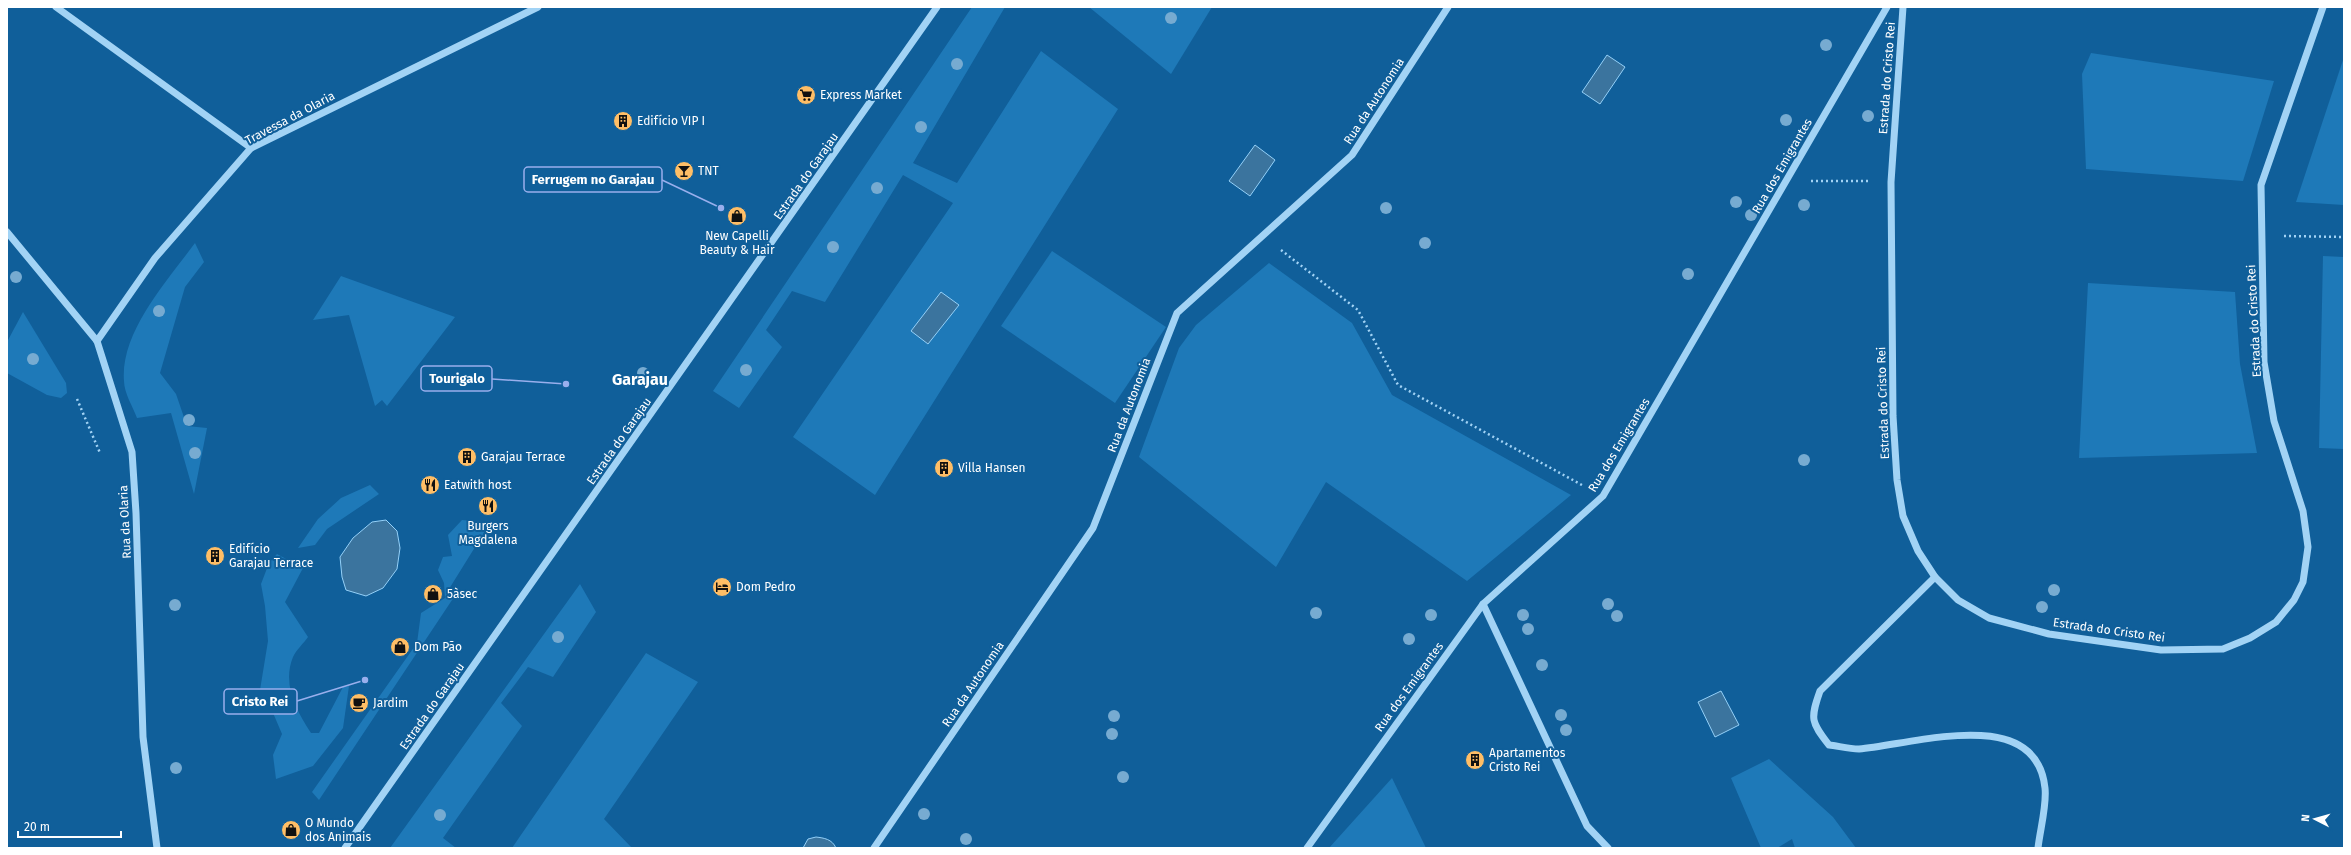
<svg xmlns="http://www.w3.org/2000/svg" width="2351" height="855" font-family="'Fira Sans',sans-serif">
<rect width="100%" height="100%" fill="#105f9a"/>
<g fill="#1e79b8">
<polygon points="972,7 1005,7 913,163 957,183 1041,51 1118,109 875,495 793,437 953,203 903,175 825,302 792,291 766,330 782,347 739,408 713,391"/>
<polygon points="1089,7 1212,7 1171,74"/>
<polygon points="2091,53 2274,81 2243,181 2086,169 2082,74"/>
<polygon points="2344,57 2344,205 2296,202"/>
<path d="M195,243L204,262L185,287L160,373L176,394L187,426L207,428L194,494L171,413L137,418C133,407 124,393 124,381C120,332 168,280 195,243Z"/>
<polygon points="1052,251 1166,327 1115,403 1001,326"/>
<polygon points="2323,256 2344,257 2344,449 2319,448"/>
<polygon points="1269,263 1352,323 1392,395 1571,495 1467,581 1326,482 1276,567 1139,457 1179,348 1196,325"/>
<polygon points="341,276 455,317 387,406 382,400 375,406 349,315 313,320"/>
<polygon points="2088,283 2235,292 2240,364 2257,453 2079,458"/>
<polygon points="23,312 66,383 67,393 61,398 47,395 7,373 7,342"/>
<polygon points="370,485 379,494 327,529 315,545 298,548 318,519 341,498"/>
<polygon points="462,520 490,523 449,589 456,594 319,800 312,792 417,643 421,613 445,598 444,583 438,570 443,557 452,556 448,535"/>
<path d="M277,554L303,568L285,602L308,637C304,643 296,650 293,657C282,684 296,710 311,733H319L343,687L349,686L343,728L313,766L276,779L273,755L282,734L265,694L260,690L268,641L265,606L261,584L269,563Z"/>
<polygon points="580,584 596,612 553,677 528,667 501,703 522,726 443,838 456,848 390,848"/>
<polygon points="646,653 698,682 604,819 632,848 512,848"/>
<polygon points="1769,759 1833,817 1856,848 1795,848 1792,839 1777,848 1761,848 1731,778"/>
<polygon points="1392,778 1426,848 1329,848"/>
</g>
<g fill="#3b749e" stroke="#94d0f8">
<polygon points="1607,55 1625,67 1600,104 1582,92"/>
<polygon points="1255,145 1275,160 1250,196 1229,181"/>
<polygon points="941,292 959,305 928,344 911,331"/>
<polygon points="386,520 397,531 400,548 397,569 383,588 366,596 346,590 342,577 340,557 353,538 372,522"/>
<polygon points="1721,691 1739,725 1715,737 1698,702"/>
<path d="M816,837C824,838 832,839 836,848H803L808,839Z"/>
</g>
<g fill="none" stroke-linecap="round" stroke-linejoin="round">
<g stroke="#a2d3f5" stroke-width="2.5" stroke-dasharray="2 3" stroke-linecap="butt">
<polyline points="1811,181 1870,181"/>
<polyline points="2284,236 2344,237"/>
<polyline points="1281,250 1358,310 1398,385 1582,485"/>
<polyline points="77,399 100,453"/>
</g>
<g stroke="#a2d3f5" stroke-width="7">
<polyline points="56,7 251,148"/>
<polyline points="1903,7 1891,182 1893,416 1897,480 1903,516 1918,551 1935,577 1958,600 1989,618 2049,634 2161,650 2223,649 2250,638 2276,622 2294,600 2303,582 2308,547 2303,511 2274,421 2264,362 2261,185 2323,7"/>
<polyline points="7,232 97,341 132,452 136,513 143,737 157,848"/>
<polyline points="97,341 155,258 251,148 538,7"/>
<path d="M1935,577L1820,691C1810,719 1811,722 1829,745C1838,746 1849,749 1859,749C1912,745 2036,703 2045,788C2047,805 2040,830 2038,848"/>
<polyline points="1483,604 1587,826 1608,848"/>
<polyline points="345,848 937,7"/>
<polyline points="874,848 1093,528 1177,313 1352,155 1448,7"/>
<polyline points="1307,848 1483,604 1603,496 1887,7"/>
</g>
</g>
<g fill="#77abd1">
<circle cx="1171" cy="18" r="6"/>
<circle cx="1826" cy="45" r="6"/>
<circle cx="957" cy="64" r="6"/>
<circle cx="1868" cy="116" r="6"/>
<circle cx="1786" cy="120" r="6"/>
<circle cx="921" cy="127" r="6"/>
<circle cx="877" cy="188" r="6"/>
<circle cx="1736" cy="202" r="6"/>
<circle cx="1804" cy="205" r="6"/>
<circle cx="1386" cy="208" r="6"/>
<circle cx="1751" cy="215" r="6"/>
<circle cx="1425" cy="243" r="6"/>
<circle cx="833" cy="247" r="6"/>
<circle cx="1688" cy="274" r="6"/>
<circle cx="16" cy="277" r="6"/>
<circle cx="159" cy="311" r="6"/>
<circle cx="33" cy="359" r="6"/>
<circle cx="746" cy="370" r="6"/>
<circle cx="643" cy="373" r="6"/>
<circle cx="189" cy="420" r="6"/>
<circle cx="195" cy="453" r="6"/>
<circle cx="1804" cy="460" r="6"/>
<circle cx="2054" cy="590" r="6"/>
<circle cx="1608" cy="604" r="6"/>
<circle cx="175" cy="605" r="6"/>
<circle cx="2042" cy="607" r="6"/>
<circle cx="1316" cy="613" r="6"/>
<circle cx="1431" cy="615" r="6"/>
<circle cx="1523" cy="615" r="6"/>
<circle cx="1617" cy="616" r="6"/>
<circle cx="1528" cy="629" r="6"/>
<circle cx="558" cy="637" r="6"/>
<circle cx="1409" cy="639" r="6"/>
<circle cx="1542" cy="665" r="6"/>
<circle cx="1561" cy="715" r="6"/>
<circle cx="1114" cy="716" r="6"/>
<circle cx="1566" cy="730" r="6"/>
<circle cx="1112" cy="734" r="6"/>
<circle cx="176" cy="768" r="6"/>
<circle cx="1123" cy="777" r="6"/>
<circle cx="924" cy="814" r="6"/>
<circle cx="440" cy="815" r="6"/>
<circle cx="966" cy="839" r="6"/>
</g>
<defs>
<g id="supermarket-disc" transform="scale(1)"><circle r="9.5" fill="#ffbe66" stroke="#105f9a"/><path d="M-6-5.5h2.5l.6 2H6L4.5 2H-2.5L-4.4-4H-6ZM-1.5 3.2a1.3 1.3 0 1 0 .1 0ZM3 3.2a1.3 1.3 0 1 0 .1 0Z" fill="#111"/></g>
<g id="building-disc" transform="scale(1)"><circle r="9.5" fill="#ffbe66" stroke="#105f9a"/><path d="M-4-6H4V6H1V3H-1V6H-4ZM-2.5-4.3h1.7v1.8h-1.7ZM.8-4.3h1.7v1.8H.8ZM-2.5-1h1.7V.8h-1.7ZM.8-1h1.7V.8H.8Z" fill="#111"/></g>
<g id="bar-disc" transform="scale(1)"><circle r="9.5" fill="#ffbe66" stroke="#105f9a"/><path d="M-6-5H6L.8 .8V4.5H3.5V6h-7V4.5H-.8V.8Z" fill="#111"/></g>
<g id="shop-disc" transform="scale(1)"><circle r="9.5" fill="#ffbe66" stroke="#105f9a"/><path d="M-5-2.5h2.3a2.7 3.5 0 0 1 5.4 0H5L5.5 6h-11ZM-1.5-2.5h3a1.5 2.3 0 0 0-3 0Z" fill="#111"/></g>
<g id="restaurant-disc" transform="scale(1)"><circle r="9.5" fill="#ffbe66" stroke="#105f9a"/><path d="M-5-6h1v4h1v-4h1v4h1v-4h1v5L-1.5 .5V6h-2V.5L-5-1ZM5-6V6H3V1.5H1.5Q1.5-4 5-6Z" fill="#111"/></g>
<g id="hotel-disc" transform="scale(1)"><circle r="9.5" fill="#ffbe66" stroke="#105f9a"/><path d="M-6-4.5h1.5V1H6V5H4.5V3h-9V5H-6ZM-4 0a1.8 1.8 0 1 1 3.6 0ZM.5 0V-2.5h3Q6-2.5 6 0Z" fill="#111"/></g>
<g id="cafe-disc" transform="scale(1)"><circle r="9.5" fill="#ffbe66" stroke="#105f9a"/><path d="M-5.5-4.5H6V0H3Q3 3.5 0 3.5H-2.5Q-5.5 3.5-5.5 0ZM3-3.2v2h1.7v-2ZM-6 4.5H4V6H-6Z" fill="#111"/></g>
</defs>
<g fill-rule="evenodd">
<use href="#supermarket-disc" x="806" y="95"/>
<use href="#building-disc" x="623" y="121"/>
<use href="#bar-disc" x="684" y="171"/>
<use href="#shop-disc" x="737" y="216"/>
<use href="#building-disc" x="467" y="457"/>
<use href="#building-disc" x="944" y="468"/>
<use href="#restaurant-disc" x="430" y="485"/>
<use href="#restaurant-disc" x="488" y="506"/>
<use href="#building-disc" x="215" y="556"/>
<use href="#hotel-disc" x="722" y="587"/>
<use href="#shop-disc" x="433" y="594"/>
<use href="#shop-disc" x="400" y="647"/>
<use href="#cafe-disc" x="359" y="703"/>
<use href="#building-disc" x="1475" y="760"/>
<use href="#shop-disc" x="291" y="830"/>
</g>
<g text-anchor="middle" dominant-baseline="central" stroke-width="4" stroke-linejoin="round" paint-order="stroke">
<g font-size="12" fill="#fff" stroke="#105f9a">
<text transform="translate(1887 78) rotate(-86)">Estrada do Cristo Rei</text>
<text transform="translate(1374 101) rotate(-57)">Rua da Autonomia</text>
<text transform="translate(290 118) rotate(-28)">Travessa da Olaria</text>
<text transform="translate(1782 166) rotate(-60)">Rua dos Emigrantes</text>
<text transform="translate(806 176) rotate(-55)">Estrada do Garajau</text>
<text transform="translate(2254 321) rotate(-93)">Estrada do Cristo Rei</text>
<text transform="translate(1883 403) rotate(-92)">Estrada do Cristo Rei</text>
<text transform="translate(1129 405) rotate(-69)">Rua da Autonomia</text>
<text transform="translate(619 441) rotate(-55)">Estrada do Garajau</text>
<text transform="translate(1619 445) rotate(-59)">Rua dos Emigrantes</text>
<text transform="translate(125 522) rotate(-93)">Rua da Olaria</text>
<text transform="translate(2109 630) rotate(8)">Estrada do Cristo Rei</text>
<text transform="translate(973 684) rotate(-56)">Rua da Autonomia</text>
<text transform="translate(1409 687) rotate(-54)">Rua dos Emigrantes</text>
<text transform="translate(432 706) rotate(-55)">Estrada do Garajau</text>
</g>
<g font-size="12" fill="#fff" stroke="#105f9a" text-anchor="start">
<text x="820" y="95">Express Market</text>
<text x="637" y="121">Edifício VIP I</text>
<text x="698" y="171">TNT</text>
<text x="737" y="236" text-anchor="middle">New Capelli<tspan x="737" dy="14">Beauty &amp; Hair</tspan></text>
<text x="481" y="457">Garajau Terrace</text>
<text x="958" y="468">Villa Hansen</text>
<text x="444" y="485">Eatwith host</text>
<text x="488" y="526" text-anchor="middle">Burgers<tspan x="488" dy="14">Magdalena</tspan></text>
<text x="229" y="549">Edifício<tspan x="229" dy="14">Garajau Terrace</tspan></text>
<text x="736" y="587">Dom Pedro</text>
<text x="447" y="594">5àsec</text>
<text x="414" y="647">Dom Pão</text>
<text x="373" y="703">Jardim</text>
<text x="1489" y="753">Apartamentos<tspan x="1489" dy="14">Cristo Rei</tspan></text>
<text x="305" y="823">O Mundo<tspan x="305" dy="14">dos Animais</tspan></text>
</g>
<g font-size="16" font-weight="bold" fill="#fff" stroke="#105f9a">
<text x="640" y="379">Garajau</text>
</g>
</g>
<path fill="none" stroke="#99afed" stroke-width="1.5" d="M721 208L662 180M566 384L492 379M365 680L297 701"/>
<g fill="#99afed" stroke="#105f9a" stroke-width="1.5">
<circle cx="721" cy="208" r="4"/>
<circle cx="566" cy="384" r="4"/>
<circle cx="365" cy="680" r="4"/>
</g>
<g fill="#105f9a" stroke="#99afed" stroke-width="1.5">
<rect x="524" y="167" width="138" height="25" rx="4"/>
<rect x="421" y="366" width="71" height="25" rx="4"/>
<rect x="224" y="689" width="73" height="25" rx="4"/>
</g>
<g font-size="13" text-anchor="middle" font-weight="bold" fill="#fff">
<text x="593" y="184">Ferrugem no Garajau</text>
<text x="457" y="383">Tourigalo</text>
<text x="260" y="706">Cristo Rei</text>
</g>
<rect width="2351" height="855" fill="none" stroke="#ffffff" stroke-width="16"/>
<g transform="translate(2315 819) rotate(276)" stroke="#105f9a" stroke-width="3" paint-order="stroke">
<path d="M0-3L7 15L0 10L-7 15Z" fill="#ffffff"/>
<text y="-6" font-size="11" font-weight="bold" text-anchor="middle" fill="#ffffff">N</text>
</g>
<path d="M18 831v6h103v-6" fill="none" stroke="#ffffff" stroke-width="2"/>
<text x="24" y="831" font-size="12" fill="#ffffff" stroke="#105f9a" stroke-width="3" paint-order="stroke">20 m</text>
</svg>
